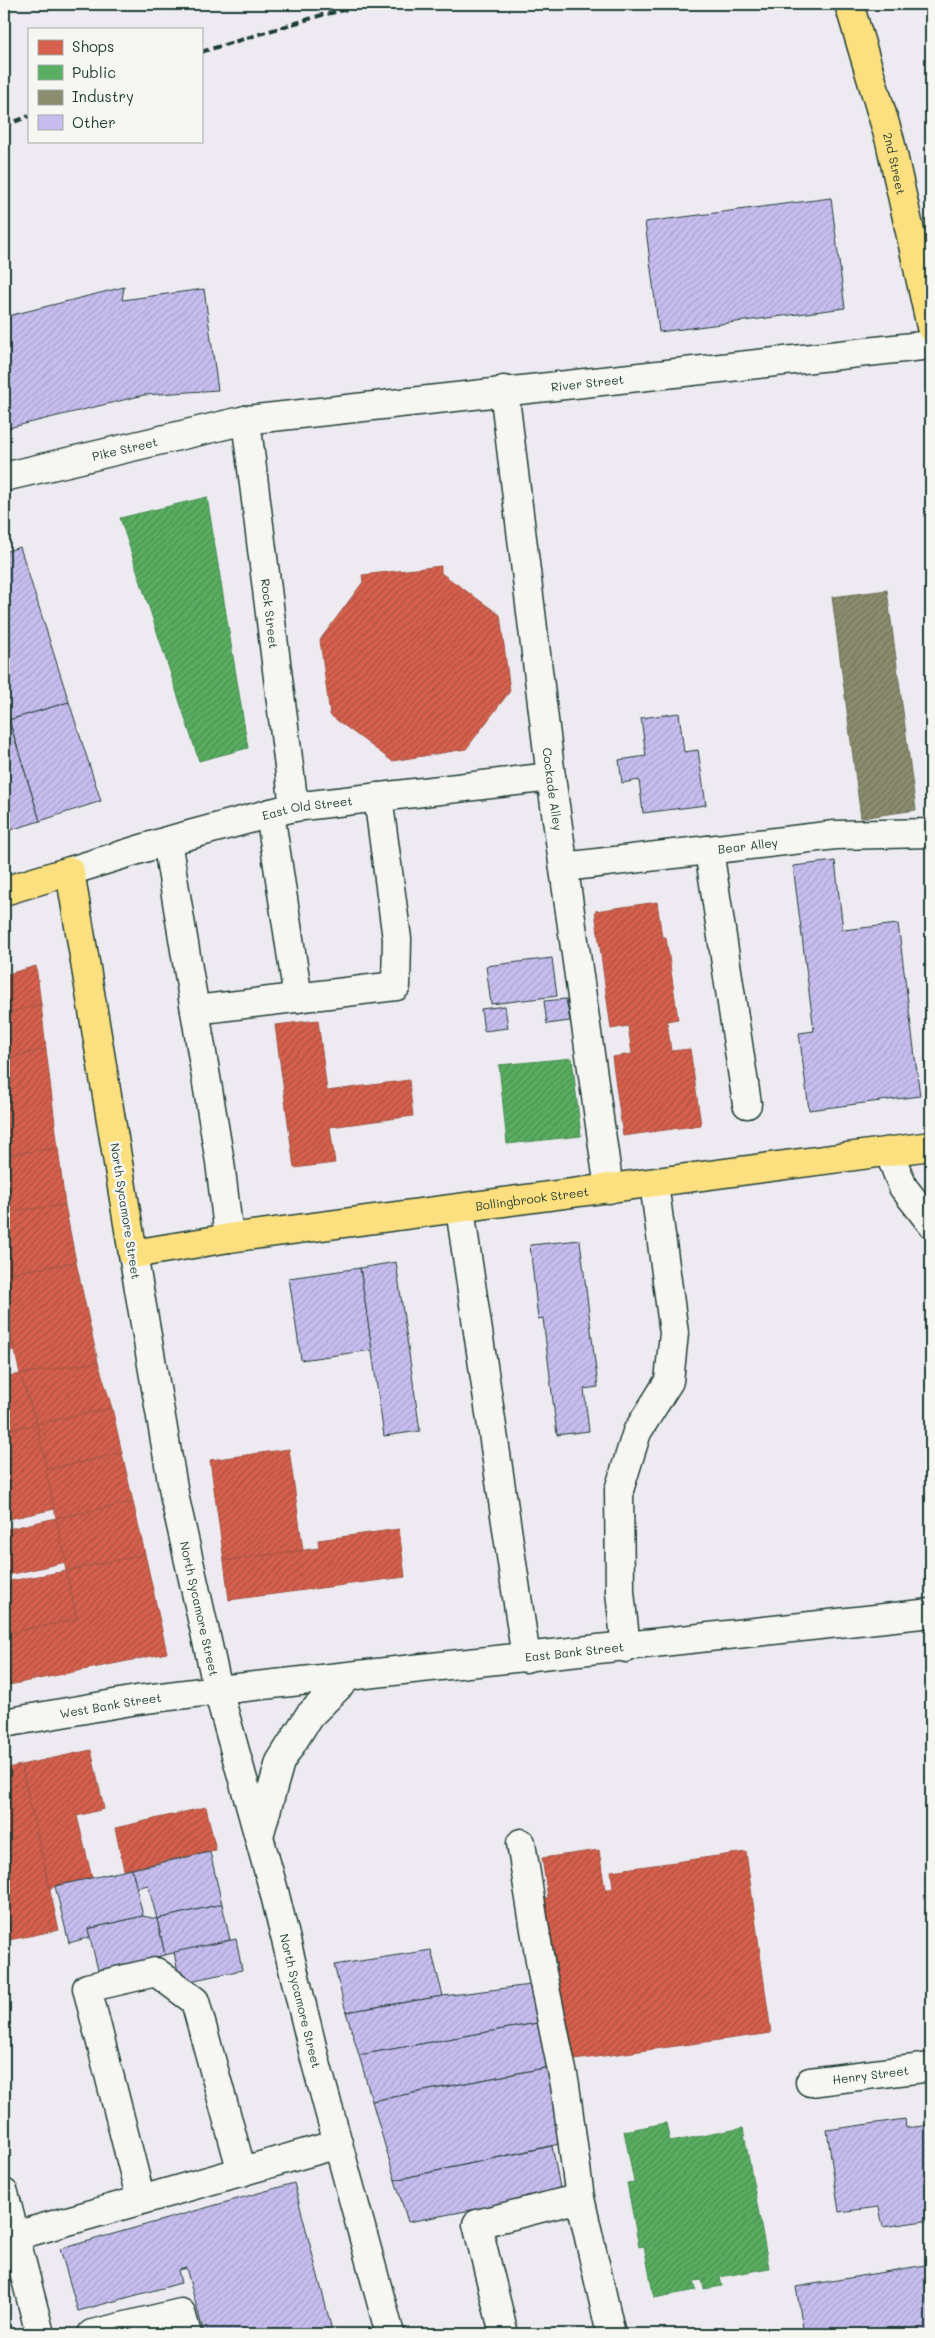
<svg xmlns="http://www.w3.org/2000/svg" width="935" height="2338" font-family="Mali,sans-serif">
<defs>
<pattern id="shops-hatch" width="6" height="6" patternUnits="userSpaceOnUse" patternTransform="scale(1.25)"><rect width="6" height="6" fill="#d6604d"/><path d="M-1 1l2-2M0 6l6-6M5 7l2-2" fill="none" stroke="#ad5041"/></pattern>
<pattern id="public-hatch" width="6" height="6" patternUnits="userSpaceOnUse" patternTransform="scale(1.25)"><rect width="6" height="6" fill="#5aae61"/><path d="M-1 1l2-2M0 6l6-6M5 7l2-2" fill="none" stroke="#4a8f51"/></pattern>
<pattern id="industry-hatch" width="6" height="6" patternUnits="userSpaceOnUse" patternTransform="scale(1.25)"><rect width="6" height="6" fill="#8c8c6e"/><path d="M-1 1l2-2M0 6l6-6M5 7l2-2" fill="none" stroke="#72745b"/></pattern>
<pattern id="building-hatch" width="6" height="6" patternUnits="userSpaceOnUse" patternTransform="scale(1.25)"><rect width="6" height="6" fill="#c7bdef"/><path d="M-1 1l2-2M0 6l6-6M5 7l2-2" fill="none" stroke="#aaa3ce"/></pattern>
</defs>
<rect width="100%" height="100%" fill="#edebf1"/>
<filter id="ink" filterUnits="userSpaceOnUse"><feTurbulence type="fractalNoise" baseFrequency=".02" numOctaves="2"/><feDisplacementMap in="SourceGraphic" scale="10" xChannelSelector="R" yChannelSelector="G"/><feConvolveMatrix kernelMatrix="1 2 1 2 8 2 1 2 1" color-interpolation-filters="sRGB"/></filter>
<g filter="url(#ink)">
<g fill="url(#shops-hatch)" stroke="#9f5646">
<polygon points="441,566 441,573 500,615 510,691 466,749 392,761 330,715 320,640 363,582 362,575"/>
<polygon points="657,902 662,937 666,937 678,1019 667,1021 671,1051 690,1049 701,1125 623,1136 612,1057 632,1054 628,1026 611,1029 595,911"/>
<polygon points="36,966 41,1004 4,1014 4,975"/>
<polygon points="41,1004 46,1049 8,1058 12,1079 4,1080 4,1014"/>
<polygon points="318,1020 327,1091 409,1080 413,1116 330,1127 335,1163 294,1168 275,1025"/>
<polygon points="46,1049 58,1148 4,1155 4,1080 12,1079 8,1058"/>
<polygon points="58,1148 65,1205 4,1212 4,1155"/>
<polygon points="65,1205 76,1262 4,1274 4,1212"/>
<polygon points="76,1262 98,1362 20,1374 4,1306 4,1274"/>
<polygon points="4,1306 14,1350 4,1352"/>
<polygon points="98,1362 112,1408 37,1424 20,1374"/>
<polygon points="20,1374 37,1424 4,1431 4,1377"/>
<polygon points="112,1408 122,1453 46,1470 37,1424"/>
<polygon points="37,1424 55,1509 4,1520 4,1431"/>
<polygon points="289,1449 303,1550 224,1561 210,1460"/>
<polygon points="122,1453 133,1502 56,1518 46,1470"/>
<polygon points="133,1502 145,1554 66,1571 56,1518"/>
<polygon points="56,1518 66,1562 4,1576 4,1530"/>
<polygon points="399,1529 405,1577 229,1600 224,1561 319,1548 318,1540"/>
<polygon points="145,1554 167,1653 4,1686 4,1634 77,1619 66,1571"/>
<polygon points="66,1571 77,1619 4,1634 4,1582"/>
<polygon points="91,1750 104,1809 77,1816 92,1878 55,1886 50,1890 21,1765"/>
<polygon points="21,1765 59,1930 9,1940 4,1920 4,1769"/>
<polygon points="206,1807 216,1850 124,1870 115,1828"/>
<polygon points="599,1850 605,1890 613,1888 611,1871 746,1852 771,2033 567,2061 544,1898 548,1898 542,1858"/>
<polygon points="4,1920 9,1940 4,1942"/>
</g>
<g fill="url(#public-hatch)" stroke="#488c54">
<polygon points="207,497 248,748 199,761 120,518"/>
<polygon points="572,1058 581,1136 507,1144 499,1065"/>
<polygon points="666,2123 670,2142 743,2128 769,2268 720,2277 722,2286 704,2289 702,2280 694,2281 696,2290 654,2298 644,2246 639,2247 627,2183 634,2182 624,2131"/>
</g>
<polygon fill="url(#industry-hatch)" stroke="#6b745d" points="887,590 916,810 861,818 832,597"/>
<g fill="url(#building-hatch)" stroke="#1f3d34">
<polygon points="831,198 845,308 659,332 645,222"/>
<polygon points="124,287 122,300 204,289 218,390 144,395 4,429 4,317"/>
<polygon points="20,547 69,702 9,720 4,704 4,552"/>
<polygon points="69,702 101,801 40,821 9,720"/>
<polygon points="4,704 40,821 4,832"/>
<polygon points="679,713 684,752 698,750 706,805 643,813 639,780 622,783 619,760 646,756 641,718"/>
<polygon points="835,861 843,930 898,924 920,1096 809,1110 799,1033 814,1031 793,866"/>
<polygon points="552,958 557,996 491,1004 486,966"/>
<polygon points="566,999 570,1021 547,1024 544,1001"/>
<polygon points="505,1006 508,1028 484,1031 481,1009"/>
<polygon points="580,1240 598,1387 584,1389 589,1431 557,1435 543,1318 538,1319 530,1245"/>
<polygon points="396,1262 420,1431 384,1436 360,1268"/>
<polygon points="360,1268 372,1350 301,1360 289,1278"/>
<polygon points="210,1852 222,1904 157,1919 148,1885 136,1888 132,1869"/>
<polygon points="132,1869 143,1916 88,1929 90,1937 69,1943 55,1886"/>
<polygon points="222,1904 230,1940 165,1955 157,1919"/>
<polygon points="143,1916 157,1919 165,1955 98,1970 88,1929"/>
<polygon points="236,1939 242,1970 180,1983 174,1952"/>
<polygon points="431,1950 443,1996 346,2012 334,1965"/>
<polygon points="538,1984 543,2022 359,2055 346,2012 443,1996"/>
<polygon points="543,2022 550,2067 372,2101 359,2055"/>
<polygon points="550,2067 559,2144 395,2180 372,2101"/>
<polygon points="905,2119 906,2128 931,2125 931,2220 883,2227 879,2207 839,2212 827,2130"/>
<polygon points="552,2146 561,2193 408,2222 395,2180"/>
<polygon points="294,2183 333,2334 204,2334 186,2268 178,2270 181,2283 78,2311 60,2249"/>
<polygon points="931,2264 931,2334 804,2334 796,2287"/>
</g>
<g fill="none" stroke-linecap="round" stroke-linejoin="round">
<g stroke="#1f3d34" stroke-width="31">
<g id="minor">
<path id="s1" d="M504,390L551,777L609,1189"/>
<path id="s2" d="M246,420L294,807"/>
<path id="s3" d="M4,477L246,420L931,345"/>
<polyline points="270,813 298,998"/>
<polyline points="167,841 220,1162 229,1238"/>
<polyline points="709,850 747,1104"/>
<path id="s4" d="M564,867L835,835L931,833"/>
<path id="s5" d="M70,871L167,841L294,807L551,777"/>
<polyline points="195,1010 396,986 397,939 378,797"/>
<polyline points="889,1152 903,1187 931,1223"/>
<polyline points="460,1209 526,1658"/>
<path id="s6" d="M133,1254L175,1499L218,1690L274,1891L316,2063L390,2334"/>
<polyline points="626,1648 620,1592 619,1490 637,1432 669,1381 674,1333 654,1183"/>
<path id="s7" d="M4,1723L137,1700L218,1690L931,1613"/>
<polyline points="259,1836 280,1762 309,1716 348,1677"/>
<polyline points="521,1843 542,1973 565,2085 580,2198 611,2334"/>
<path id="s8" d="M810,2082L931,2067"/>
<polyline points="4,2193 40,2334"/>
<polyline points="141,2200 87,1988 156,1972 195,2001 242,2172"/>
<polyline points="15,2236 338,2144"/>
<polyline points="92,2334 181,2313 187,2334"/>
<polyline points="504,2334 477,2224 580,2198"/>
</g>
</g>
<g stroke="#1f3d34" stroke-width="31">
<g id="major">
<path id="s9" d="M849,4L890,141L931,327"/>
<path id="s10" d="M4,891L70,871L133,1254L229,1238L931,1146"/>
</g>
</g>
<use href="#minor" stroke="#f6f6f2" stroke-width="28"/>
<use href="#major" stroke="#fce080" stroke-width="28"/>
<g stroke="#1f3d34" stroke-width="4" stroke-dasharray="8 4" stroke-linecap="butt">
<polyline points="201,52 322,15 370,4"/>
<polyline points="4,126 29,116"/>
</g>
</g>
</g>
<g text-anchor="middle" dominant-baseline="central" stroke-width="5" stroke-linejoin="round" paint-order="stroke">
<g font-size="12" fill="#1f3d34" stroke="#f6f6f2">
<text stroke="none"><textPath href="#s9" startOffset="166">2nd Street</textPath></text>
<text stroke="none"><textPath href="#s3" startOffset="592">River Street</textPath></text>
<text stroke="none"><textPath href="#s3" startOffset="124">Pike Street</textPath></text>
<text stroke="none"><textPath href="#s2" startOffset="195">Rock Street</textPath></text>
<text stroke="none"><textPath href="#s1" startOffset="402">Cockade Alley</textPath></text>
<text stroke="none"><textPath href="#s5" startOffset="246">East Old Street</textPath></text>
<text stroke="none"><textPath href="#s4" startOffset="185">Bear Alley</textPath></text>
<text stroke="none"><textPath href="#s10" startOffset="860">Bollingbrook Street</textPath></text>
<text transform="translate(126 1211) rotate(81)">North Sycamore Street</text>
<text stroke="none"><textPath href="#s6" startOffset="361">North Sycamore Street</textPath></text>
<text stroke="none"><textPath href="#s7" startOffset="575">East Bank Street</textPath></text>
<text stroke="none"><textPath href="#s7" startOffset="108">West Bank Street</textPath></text>
<text stroke="none"><textPath href="#s6" startOffset="766">North Sycamore Street</textPath></text>
<text stroke="none"><textPath href="#s8" startOffset="61">Henry Street</textPath></text>
</g>
</g>
<rect width="935" height="2338" fill="none" stroke="#f6f6f2" stroke-width="20"/>
<rect x="10" y="10" width="915" height="2318" fill="none" stroke="#1f3d34" stroke-width="2" filter="url(#ink)"/>
<rect x="28" y="28" width="175" height="115" fill="#f6f6f2" stroke="#a0aca6"/>
<rect x="38" y="40" width="25" height="15" fill="#d6604d" stroke="#a0aca6"/>
<text x="72" y="52" font-size="15" fill="#1f3d34">Shops</text>
<rect x="38" y="65" width="25" height="15" fill="#5aae61" stroke="#a0aca6"/>
<text x="72" y="78" font-size="15" fill="#1f3d34">Public</text>
<rect x="38" y="90" width="25" height="15" fill="#8c8c6e" stroke="#a0aca6"/>
<text x="72" y="102" font-size="15" fill="#1f3d34">Industry</text>
<rect x="38" y="115" width="25" height="15" fill="#c7bdef" stroke="#a0aca6"/>
<text x="72" y="128" font-size="15" fill="#1f3d34">Other</text>
</svg>
